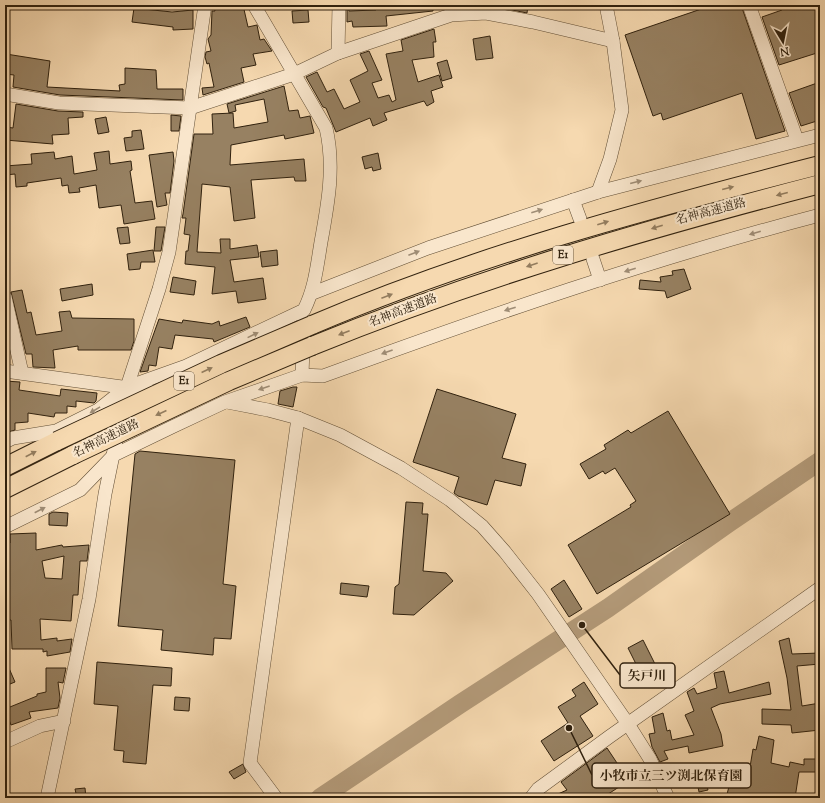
<svg xmlns="http://www.w3.org/2000/svg" width="825" height="803" font-family="'Sorts Mill Goudy','Noto Serif JP',serif">
<rect width="100%" height="100%" fill="#f6d9b0"/>
<filter id="stains"><feTurbulence type="fractalNoise" baseFrequency=".005" numOctaves="4"/><feColorMatrix values="0 0 0 0 .2 0 0 0 0 .09 0 0 0 0 .02 0 0 0 .5 -.17"/></filter>
<radialGradient id="worn" r=".72"><stop offset=".6" stop-color="#630" stop-opacity="0"/><stop offset="1" stop-color="#630" stop-opacity=".3"/></radialGradient>
<g fill="none" stroke-linecap="round" stroke-linejoin="round">
<polyline stroke="#b39a79" stroke-width="19" points="320,798 460,704 608,608 730,522 820,461"/>
</g>
<g fill="#978162" stroke="#30210e" fill-rule="evenodd">
<polygon points="214,5 243,5 248,27 257,25 260,40 264,39 272,51 253,54 256,65 241,68 244,82 203,95 202,88 214,87 209,63 207,64 205,57 206,52 211,51 208,39 211,35 212,11 215,11"/>
<polygon points="375,5 433,5 433,11 386,16 387,26 353,27 352,21 347,22 347,8 349,8 349,11 376,10"/>
<polygon points="488,5 528,5 527,13"/>
<polygon points="713,5 741,5 785,131 756,139 742,93 663,120 661,113 653,116 625,35"/>
<polygon points="781,5 820,5 820,52 779,65 762,17 782,10"/>
<polygon points="134,8 172,12 193,10 193,29 173,30 173,27 132,22"/>
<polygon points="308,10 309,22 293,23 292,11"/>
<polygon points="434,29 436,42 433,42 434,57 412,60 418,82 439,75 443,87 431,91 434,102 427,106 424,101 384,113 387,120 373,126 370,118 336,132 326,108 323,107 306,77 317,72 327,92 334,89 344,109 360,102 350,80 368,71 360,54 369,51 382,80 372,83 378,98 389,95 392,102 396,100 386,54 403,51 401,40"/>
<polygon points="490,36 493,58 476,60 473,39"/>
<polygon points="6,54 50,61 47,87 120,91 119,85 125,84 125,68 156,70 157,89 183,89 183,100 60,95 13,87 14,75 5,74"/>
<polygon points="447,60 452,78 442,81 437,63"/>
<polygon points="820,82 820,120 801,126 789,93"/>
<polygon points="284,86 289,111 298,110 300,118 310,116 314,133 285,139 284,135 231,145 230,165 304,159 306,181 295,181 294,177 251,180 255,218 234,221 230,187 202,184 197,252 221,253 220,239 230,239 230,249 257,245 259,257 230,260 234,282 263,278 266,299 238,303 236,291 212,294 215,267 185,264 186,251 188,251 190,235 184,234 186,218 182,218 183,214 194,134 213,134 212,114 233,113 234,128 268,122 264,99 235,105 236,111 229,113 227,104"/>
<polygon points="16,104 58,111 83,112 83,117 68,118 69,134 52,135 53,144 5,140 6,127 13,128"/>
<polygon points="171,115 181,116 179,131 171,131"/>
<polygon points="106,117 109,132 98,134 95,119"/>
<polygon points="141,130 144,149 126,151 124,138 132,137 132,131"/>
<polygon points="109,151 110,164 131,161 132,170 130,171 135,203 152,201 155,219 124,224 121,205 99,208 96,185 79,188 80,192 69,193 68,185 62,186 61,178 27,183 27,186 16,187 15,174 5,175 5,166 32,164 31,154 54,152 55,159 72,156 74,174 97,170 94,153"/>
<polygon points="173,152 174,161 170,193 165,193 167,205 157,207 149,155"/>
<polygon points="378,153 381,169 373,171 372,167 365,169 362,157"/>
<polygon points="128,227 130,243 120,244 117,228"/>
<polygon points="156,227 165,227 161,251 154,251"/>
<polygon points="153,250 155,262 141,262 140,269 129,270 127,254"/>
<polygon points="277,250 278,265 262,267 260,252"/>
<polygon points="684,269 691,289 667,298 665,291 639,289 640,280 661,282 660,277 673,275 672,271"/>
<polygon points="173,277 196,281 194,295 170,292"/>
<polygon points="92,284 93,295 62,301 60,289"/>
<polygon points="22,290 27,313 31,312 36,335 62,331 59,312 70,311 72,318 134,319 134,341 131,350 78,350 78,346 53,350 55,368 33,367 32,354 26,354 11,292"/>
<polygon points="246,317 250,327 214,342 213,339 175,335 172,349 159,347 156,366 149,365 148,371 140,372 159,319 182,323 183,320 212,324 219,321 220,326"/>
<polygon points="5,381 20,382 19,390 60,396 61,389 97,393 96,401 94,403 76,401 76,407 67,406 67,413 55,413 54,417 28,413 28,422 15,423 15,430 5,433"/>
<polygon points="293,387 297,387 293,407 278,404 280,391"/>
<polygon points="437,389 516,414 502,458 526,464 521,486 495,480 487,505 458,496 454,493 459,477 413,462"/>
<polygon points="668,411 730,514 597,594 568,545 631,507 630,505 636,501 615,468 605,474 603,471 589,479 580,464 606,449 604,445 628,430 631,433"/>
<polygon points="140,451 235,460 223,584 236,586 231,639 214,638 213,655 161,650 163,630 118,626 135,454"/>
<polygon points="406,502 423,503 422,514 428,514 423,571 446,573 453,581 414,615 393,614 395,587 399,584"/>
<polygon points="53,512 68,513 67,526 49,525 49,514"/>
<path d="M36,533V550L62,545L63,547L89,545L87,561H80L78,595H73L71,621L40,619L41,640L57,638V641L72,639L70,652L47,656V651L43,652V649H12L11,620H5V543H10V534ZM64,556L62,579L45,578L42,561Z"/>
<polygon points="564,580 582,609 569,617 551,589"/>
<polygon points="341,583 369,586 367,597 340,594"/>
<polygon points="789,638 792,654 820,653 820,664 797,666 802,706 820,703 820,730 792,733 791,725 762,724 762,709 791,710 787,678 779,641"/>
<polygon points="643,640 657,668 642,676 628,648"/>
<polygon points="5,659 15,682 5,686"/>
<polygon points="97,662 172,668 171,686 153,685 146,764 123,762 124,751 114,750 118,706 94,704"/>
<polygon points="46,668 66,668 63,683 58,682 60,698 58,708 29,712 31,718 11,725 5,709 37,696 37,694 46,692"/>
<polygon points="724,671 729,693 769,682 771,694 720,704 711,708 721,734 723,746 689,753 688,746 664,751 668,759 660,762 652,747 649,734 655,733 652,717 663,713 667,731 670,730 672,740 694,735 685,715 694,711 687,692 694,688 697,694 717,688 714,673"/>
<polygon points="584,682 598,704 580,716 593,736 554,761 541,741 568,723 558,707 576,696 572,690"/>
<polygon points="175,697 190,698 189,711 174,710"/>
<polygon points="759,736 774,740 771,763 789,767 790,762 804,765 804,759 818,759 820,772 799,772 795,798 726,798 732,775 748,779 753,749 756,750"/>
<polygon points="607,748 625,775 616,781 619,787 602,798 549,798 567,790 561,782"/>
<polygon points="243,764 246,772 234,779 229,772"/>
<polygon points="703,770 708,790 699,792 695,772"/>
<polygon points="85,788 86,798 77,798 75,789"/>
</g>
<g fill="none" stroke-linecap="round" stroke-linejoin="round">
<g stroke="#624f36" stroke-width="14">
<g id="minor">
<polyline points="749,5 797,140"/>
<polyline points="338,53 339,5"/>
<polyline points="5,94 59,103 190,108 294,74 338,53 451,15 486,13 533,22 613,41"/>
<polyline points="598,192 610,159 622,110 613,41 606,5"/>
<polyline points="573,200 580,219"/>
<polyline points="593,259 600,280"/>
<polyline points="313,293 428,248 598,192 820,135"/>
<polyline points="5,297 22,373"/>
<polyline points="5,371 195,397"/>
<polyline points="302,375 304,321"/>
<polyline points="227,402 268,410 298,418 340,435 401,468 450,500 482,526 505,552 538,594 628,724 650,759 668,798"/>
<path d="M5,442L13,438L56,431L98,410L127,387L186,366L304,310C315,288 317,266 321,242C328,204 335,166 326,128L254,5"/>
<path d="M5,527L80,490L114,455L172,427L225,402L302,375L323,376C487,316 651,259 820,215"/>
<polyline points="5,742 40,726 64,721"/>
<polyline points="47,798 89,599 105,494 127,387 159,289 169,252 205,5"/>
<polyline points="276,798 250,763 298,418"/>
<polyline points="531,798 538,789 609,737 820,588"/>
</g>
</g>
<g stroke="#30210e" stroke-width="20">
<g id="highway">
<path d="M312,325C476,255 648,209 820,165"/>
<path d="M312,346C478,278 647,229 820,184"/>
<polyline points="5,467 57,441"/>
<polyline points="5,489 73,455"/>
</g>
</g>
<use href="#minor" stroke="#f9e6cc" stroke-width="13"/>
<use href="#highway" stroke="#f6d9b0" stroke-width="18"/>
<g stroke="#30210e" stroke-width="20" stroke-linecap="butt">
<g id="highway-bridge">
<polyline points="57,441 221,364 312,325"/>
<polyline points="73,455 229,381 312,346"/>
</g>
</g>
<use href="#highway-bridge" stroke="#f6d9b0" stroke-width="18"/>
</g>
<defs><path id="oneway-solid" d="M-6-.8H1V-3.2L6.5 0L1 3.2V.8H-6Z"/></defs>
<g fill="#9f8d76">
<use href="#oneway-solid" transform="translate(636 182) rotate(-14)"/>
<use href="#oneway-solid" transform="translate(537 211) rotate(-18)"/>
<use href="#oneway-solid" transform="translate(755 233) rotate(164)"/>
<use href="#oneway-solid" transform="translate(414 253) rotate(-21)"/>
<use href="#oneway-solid" transform="translate(630 270) rotate(163)"/>
<use href="#oneway-solid" transform="translate(510 309) rotate(162)"/>
<use href="#oneway-solid" transform="translate(253 335) rotate(-26)"/>
<use href="#oneway-solid" transform="translate(387 352) rotate(160)"/>
<use href="#oneway-solid" transform="translate(264 388) rotate(161)"/>
<use href="#oneway-solid" transform="translate(95 410) rotate(149)"/>
<use href="#oneway-solid" transform="translate(40 510) rotate(-27)"/>
</g>
<g fill="#937d5f">
<use href="#oneway-solid" transform="translate(728 188) rotate(-14)"/>
<use href="#oneway-solid" transform="translate(782 194) rotate(165)"/>
<use href="#oneway-solid" transform="translate(603 223) rotate(-17)"/>
<use href="#oneway-solid" transform="translate(657 227) rotate(163)"/>
<use href="#oneway-solid" transform="translate(532 265) rotate(161)"/>
<use href="#oneway-solid" transform="translate(387 296) rotate(-21)"/>
<use href="#oneway-solid" transform="translate(344 333) rotate(159)"/>
<use href="#oneway-solid" transform="translate(207 370) rotate(-25)"/>
<use href="#oneway-solid" transform="translate(161 413) rotate(155)"/>
<use href="#oneway-solid" transform="translate(31 454) rotate(-27)"/>
</g>
<g text-anchor="middle" dominant-baseline="central" stroke-width="4" stroke-linejoin="round" paint-order="stroke">
<g fill="#f9e6cc" stroke="#6c5c47" stroke-width="1">
<rect x="553" y="246" width="20" height="18" rx="3"/>
<rect x="174" y="372" width="20" height="18" rx="3"/>
</g>
<g font-size="11" font-weight="bold" fill="#30210e">
<text x="563" y="255">E1</text>
<text x="184" y="381">E1</text>
</g>
<g font-size="12" fill="#30210e" stroke="#f9e6cc">
<text transform="translate(711 212) rotate(-15)">名神高速道路</text>
<text transform="translate(403 311) rotate(-21)">名神高速道路</text>
<text transform="translate(106 439) rotate(-26)">名神高速道路</text>
</g>
</g>
<path fill="none" stroke="#30210e" stroke-width="1.5" d="M582 625L620 675M569 728L592 775"/>
<g fill="#30210e" stroke="#f9e6cc" stroke-width="1.5">
<circle cx="582" cy="625" r="4"/>
<circle cx="569" cy="728" r="4"/>
</g>
<g fill="#f9e6cc" stroke="#30210e" stroke-width="1.5">
<rect x="620" y="663" width="55" height="25" rx="4"/>
<rect x="592" y="763" width="159" height="25" rx="4"/>
</g>
<g font-size="13" text-anchor="middle" font-weight="bold" fill="#30210e">
<text x="647" y="680">矢戸川</text>
<text x="671" y="780">小牧市立三ツ渕北保育園</text>
</g>
<rect width="825" height="803" fill="none" stroke="#f6d9b0" stroke-width="20"/>
<rect x="6" y="6" width="813" height="791" fill="none" stroke="#30210e" stroke-width="2"/>
<rect x="10" y="10" width="805" height="783" fill="none" stroke="#30210e"/>
<g transform="translate(783 42) rotate(170)" stroke="#f9e6cc" stroke-width="3" paint-order="stroke">
<path d="M0-3L7 15L0 10L-7 15Z" fill="#30210e"/>
<text y="-6" font-size="11" font-weight="bold" text-anchor="middle" fill="#30210e">N</text>
</g>
<rect width="100%" height="100%" filter="url(#stains)"/>
<rect width="100%" height="100%" fill="url(#worn)"/>
</svg>
